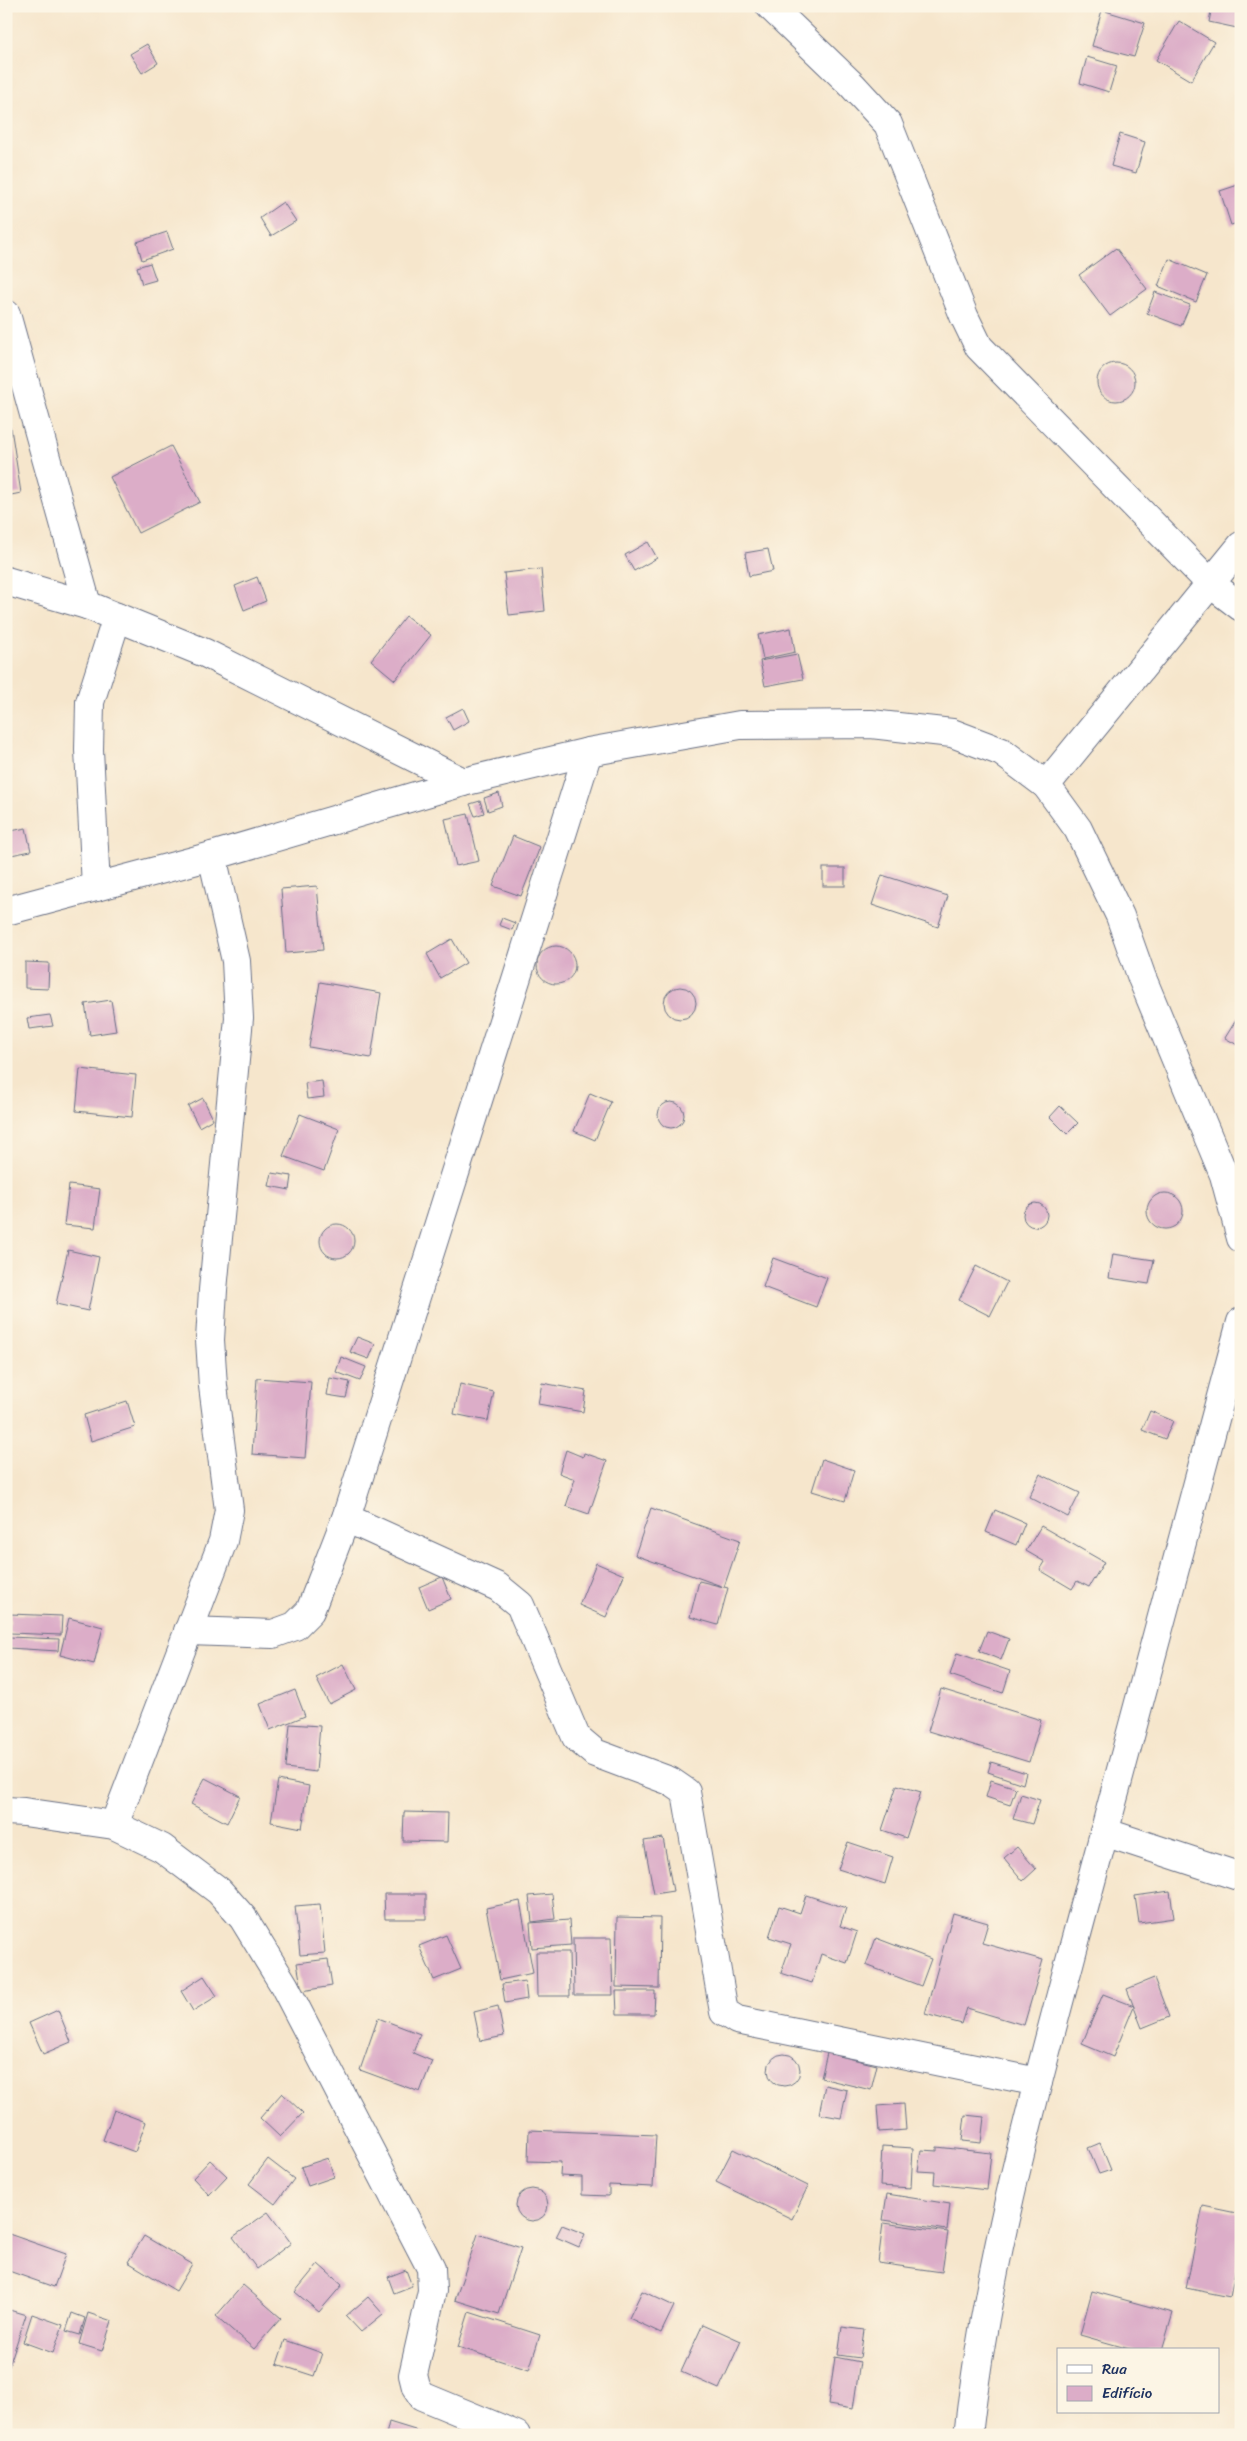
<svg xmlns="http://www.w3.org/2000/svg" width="1247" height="2441" font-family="Sriracha,sans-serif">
<rect width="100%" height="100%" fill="#fcf5e5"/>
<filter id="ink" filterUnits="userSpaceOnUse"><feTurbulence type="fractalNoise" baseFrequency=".02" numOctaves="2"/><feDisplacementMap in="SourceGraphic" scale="10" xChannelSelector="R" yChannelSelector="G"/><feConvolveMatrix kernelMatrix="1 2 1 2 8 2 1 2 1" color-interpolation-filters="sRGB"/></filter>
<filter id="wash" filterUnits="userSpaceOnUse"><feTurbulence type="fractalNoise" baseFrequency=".0096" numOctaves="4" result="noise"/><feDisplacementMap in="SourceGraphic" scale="20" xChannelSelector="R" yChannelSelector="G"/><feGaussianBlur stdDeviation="1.12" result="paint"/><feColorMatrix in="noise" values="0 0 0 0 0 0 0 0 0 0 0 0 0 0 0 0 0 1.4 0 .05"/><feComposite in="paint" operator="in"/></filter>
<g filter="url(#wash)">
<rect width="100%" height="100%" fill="#f6e6cc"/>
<g id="blocks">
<g fill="#dcadc8">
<polygon points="1212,6 1241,6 1237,28 1209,22"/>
<polygon points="1102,10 1145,23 1134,57 1092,46"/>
<polygon points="1179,21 1214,42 1191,81 1156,60"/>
<polygon points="147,44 158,63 142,73 130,54"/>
<polygon points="1087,57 1117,66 1109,92 1080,83"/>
<polygon points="1120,134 1145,142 1136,173 1111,166"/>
<polygon points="1241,184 1241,222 1231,225 1220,191"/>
<polygon points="283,202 296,221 271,236 260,218"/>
<polygon points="167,232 173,249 142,260 137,242"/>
<polygon points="1116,248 1147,289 1110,316 1079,275"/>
<polygon points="1169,259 1207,275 1196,302 1158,286"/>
<polygon points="150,263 156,280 142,284 137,267"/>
<polygon points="1155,292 1190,305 1181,326 1147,313"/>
<circle cx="1116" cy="382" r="19"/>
<polygon points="6,428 11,428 21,493 6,496"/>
<polygon points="171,446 200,502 138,533 110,477"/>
<polygon points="648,542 657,558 634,571 625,555"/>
<polygon points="768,549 773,571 749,576 745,553"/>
<polygon points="541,569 545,611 509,615 504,573"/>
<polygon points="257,577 266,601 244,610 235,586"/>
<polygon points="406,616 431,635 395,680 371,660"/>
<polygon points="791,628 795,652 763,659 758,635"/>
<polygon points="797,654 803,679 765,686 760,661"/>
<polygon points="463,708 469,721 453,730 446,717"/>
<polygon points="499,793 502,806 488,811 484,798"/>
<polygon points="480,801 484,813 475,816 470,804"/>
<polygon points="468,814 479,861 456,866 445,819"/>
<polygon points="26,828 31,851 11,855 6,832"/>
<polygon points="513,836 540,847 521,896 493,886"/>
<rect x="823" y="868" width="22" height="18"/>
<polygon points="882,875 948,896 938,927 872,905"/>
<polygon points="317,886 323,950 286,953 281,889"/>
<polygon points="502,918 515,923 512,930 499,925"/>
<polygon points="452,939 466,963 440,978 427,954"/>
<circle cx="556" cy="965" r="19"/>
<polygon points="25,962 49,963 48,989 25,988"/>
<polygon points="320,982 381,993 371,1058 309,1047"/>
<circle cx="680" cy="1003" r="16"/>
<polygon points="111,1000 116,1031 90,1035 85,1004"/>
<polygon points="1241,1012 1241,1047 1225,1038"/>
<polygon points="50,1015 53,1026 29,1029 27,1018"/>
<polygon points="80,1069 136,1075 132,1117 76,1111"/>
<polygon points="322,1081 324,1097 307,1099 305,1083"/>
<polygon points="590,1093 611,1102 595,1140 574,1131"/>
<polygon points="203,1098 213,1119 199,1127 188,1106"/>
<circle cx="671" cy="1115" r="13"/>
<polygon points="1060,1106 1078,1123 1067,1134 1050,1117"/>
<polygon points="300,1114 339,1129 324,1171 283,1156"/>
<polygon points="272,1173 292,1176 290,1190 269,1186"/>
<polygon points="69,1185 100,1189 95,1228 64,1225"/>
<circle cx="1165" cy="1211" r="18"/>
<circle cx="1035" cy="1215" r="12"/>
<circle cx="337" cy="1241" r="17"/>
<polygon points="68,1250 99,1257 88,1311 56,1304"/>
<polygon points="1113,1254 1154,1260 1149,1284 1109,1278"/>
<polygon points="773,1258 827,1278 816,1307 763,1287"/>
<polygon points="976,1266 1007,1282 990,1316 959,1300"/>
<polygon points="357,1337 375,1344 369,1359 350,1352"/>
<polygon points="341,1357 366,1367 360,1381 336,1372"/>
<polygon points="257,1378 311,1382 305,1458 252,1454"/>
<polygon points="330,1378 350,1382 346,1398 327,1395"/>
<polygon points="542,1383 586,1391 583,1412 538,1404"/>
<polygon points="460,1384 494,1392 488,1421 454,1414"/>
<polygon points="127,1401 135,1427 91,1441 84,1415"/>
<polygon points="1150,1411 1173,1421 1165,1439 1142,1430"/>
<polygon points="566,1450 583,1457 584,1453 607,1461 589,1514 566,1506 575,1479 559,1473"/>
<polygon points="822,1459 854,1470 845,1501 812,1491"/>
<polygon points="1040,1474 1080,1493 1068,1517 1029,1497"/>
<polygon points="651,1508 740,1540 724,1587 635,1555"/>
<polygon points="995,1510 1025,1523 1016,1545 986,1532"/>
<polygon points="1041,1526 1104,1562 1089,1587 1077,1581 1072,1589 1040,1570 1045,1562 1026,1551"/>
<polygon points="596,1563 624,1575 606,1617 579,1605"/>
<polygon points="442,1577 451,1599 428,1609 419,1587"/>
<polygon points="699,1581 728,1588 718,1625 690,1617"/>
<polygon points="10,1614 62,1616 61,1635 10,1633"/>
<polygon points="69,1618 103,1627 94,1664 60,1655"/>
<polygon points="987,1631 1009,1639 1001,1660 979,1651"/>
<polygon points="9,1637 59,1639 58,1651 8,1648"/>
<polygon points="957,1653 1010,1671 1003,1693 950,1675"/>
<polygon points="343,1664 356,1690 329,1704 316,1678"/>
<polygon points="941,1689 1041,1720 1029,1762 928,1731"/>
<polygon points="295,1690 305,1716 270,1730 260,1704"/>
<polygon points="290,1724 320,1726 316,1772 286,1768"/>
<polygon points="991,1762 1026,1773 1023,1784 988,1772"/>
<polygon points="205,1778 240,1796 227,1823 191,1804"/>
<polygon points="278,1780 309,1786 302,1828 271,1822"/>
<polygon points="991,1780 1016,1788 1010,1805 986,1797"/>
<polygon points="897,1785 921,1792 906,1838 882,1830"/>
<polygon points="1021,1794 1040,1800 1032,1824 1013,1819"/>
<polygon points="404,1812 448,1813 447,1842 403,1841"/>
<polygon points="663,1838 673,1891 654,1894 644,1841"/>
<polygon points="848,1842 893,1857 885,1884 838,1869"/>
<polygon points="1017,1847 1036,1869 1023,1881 1004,1858"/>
<polygon points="1170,1891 1174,1918 1139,1923 1135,1896"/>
<polygon points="384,1894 426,1894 426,1919 385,1919"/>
<polygon points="552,1894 555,1919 532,1922 529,1896"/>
<polygon points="806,1895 846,1908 840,1926 857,1932 847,1963 821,1954 812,1983 781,1973 791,1944 769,1937 779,1906 800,1913"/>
<polygon points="520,1901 533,1973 500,1980 486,1908"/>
<polygon points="320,1904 325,1953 300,1955 295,1906"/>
<polygon points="953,1913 988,1923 982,1943 1043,1960 1024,2025 967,2008 962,2024 925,2014"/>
<polygon points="617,1917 660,1918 659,1988 616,1987"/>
<polygon points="569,1920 571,1945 532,1948 530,1923"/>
<polygon points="446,1935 461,1969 434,1980 419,1946"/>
<polygon points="573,1938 611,1938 613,1995 574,1995"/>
<polygon points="876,1938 931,1959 921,1986 866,1965"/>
<polygon points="536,1952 569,1952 570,1996 537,1996"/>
<polygon points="328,1959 332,1986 302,1991 297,1963"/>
<polygon points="204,1976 217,1996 193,2011 181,1991"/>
<polygon points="1154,1978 1169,2017 1142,2028 1127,1989"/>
<polygon points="525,1981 527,1999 505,2003 502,1984"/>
<polygon points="616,1991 655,1991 654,2014 617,2014"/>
<polygon points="1103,1994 1134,2006 1113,2057 1082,2044"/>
<polygon points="498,2006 504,2036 480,2041 474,2012"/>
<polygon points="58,2010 71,2042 43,2054 29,2023"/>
<polygon points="378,2018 420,2034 413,2053 432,2061 420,2092 360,2070"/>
<polygon points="827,2053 877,2065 871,2090 821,2078"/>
<circle cx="784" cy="2070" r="16"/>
<polygon points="825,2085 847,2090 841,2118 819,2114"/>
<polygon points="282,2093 303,2113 280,2137 260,2118"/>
<polygon points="904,2104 906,2130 879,2132 877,2106"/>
<polygon points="114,2110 146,2122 135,2152 103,2140"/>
<polygon points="965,2115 984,2117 981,2143 962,2141"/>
<polygon points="529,2130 656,2135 653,2187 609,2185 609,2196 582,2195 582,2177 560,2176 561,2162 528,2161"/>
<polygon points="1100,2143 1111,2170 1099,2174 1088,2148"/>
<polygon points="882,2146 913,2148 911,2188 880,2186"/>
<polygon points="937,2147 991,2153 987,2190 934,2184 935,2172 918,2171 921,2150 937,2151"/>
<polygon points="733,2149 808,2186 792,2219 716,2182"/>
<polygon points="328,2158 334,2177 308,2186 301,2167"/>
<polygon points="268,2159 294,2179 275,2204 249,2184"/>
<polygon points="210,2160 227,2176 209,2195 193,2178"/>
<circle cx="532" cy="2205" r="16"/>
<polygon points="887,2194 950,2204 947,2230 883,2220"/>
<polygon points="1203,2206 1241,2214 1241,2243 1230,2297 1186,2288"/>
<polygon points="268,2212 291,2243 257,2269 233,2237"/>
<polygon points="883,2223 948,2232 942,2272 878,2263"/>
<polygon points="562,2225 585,2234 579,2247 556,2237"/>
<polygon points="6,2233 66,2254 54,2287 6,2270"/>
<polygon points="478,2234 521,2248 499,2314 455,2300"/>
<polygon points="144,2236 192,2264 176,2291 128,2262"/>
<polygon points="318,2264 342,2285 319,2312 295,2292"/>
<polygon points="406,2270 412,2286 394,2293 388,2277"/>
<polygon points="243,2285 281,2318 254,2349 216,2316"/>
<polygon points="642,2291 674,2306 661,2333 629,2318"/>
<polygon points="1092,2291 1173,2313 1162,2350 1133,2350 1080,2335"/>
<polygon points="368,2297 383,2314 361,2332 346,2316"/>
<polygon points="6,2309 26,2315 7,2372 6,2372"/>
<polygon points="469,2312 540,2335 529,2370 458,2347"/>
<polygon points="72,2313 85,2318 80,2335 66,2331"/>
<polygon points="88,2313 112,2321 102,2351 79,2344"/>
<polygon points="32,2314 63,2325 53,2353 23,2342"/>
<polygon points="703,2324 741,2341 719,2389 681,2372"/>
<polygon points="842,2327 864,2330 860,2358 838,2355"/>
<polygon points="285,2340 322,2353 314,2376 277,2364"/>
<polygon points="835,2357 860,2362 853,2409 828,2405"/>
<polygon points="389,2422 428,2434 428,2435 386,2435"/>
</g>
</g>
</g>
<g filter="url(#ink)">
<use href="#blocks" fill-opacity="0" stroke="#686f84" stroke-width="1"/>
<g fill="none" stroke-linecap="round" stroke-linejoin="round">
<g stroke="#686f84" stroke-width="30">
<g id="minor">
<polyline points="770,6 852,85 888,124 964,316 979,347 1211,584 1241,607"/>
<polyline points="6,314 87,605"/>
<polyline points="1241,546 1046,785 1078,829 1120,916 1142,978 1224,1175 1241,1238"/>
<polyline points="6,581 87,605 205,653 463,782"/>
<polyline points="96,887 89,750 90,702 117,617"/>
<polyline points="6,911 212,856 463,782 588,752 740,725 871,724 952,733 1002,752 1046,785"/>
<polyline points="346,1518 498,1587 520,1605 576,1737 595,1753 670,1781 686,1792 724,2012 737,2020 1038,2082"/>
<polyline points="188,1631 273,1634 295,1626 310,1611 346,1518 588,752"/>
<polyline points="6,1811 24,1812 114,1825 162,1848 219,1891 243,1918 284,1985 431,2268 432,2291 413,2375 416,2387 422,2396 516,2435"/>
<polyline points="114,1825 223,1541 229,1510 213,1386 210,1340 213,1290 239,1018 236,961 212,856"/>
<polyline points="1104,1832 1241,1877"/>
<path d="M968,2435C987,2265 1033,2099 1077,1934C1132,1730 1187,1526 1241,1322"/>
</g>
</g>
<use href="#minor" stroke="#fff" stroke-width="28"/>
</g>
</g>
<rect width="1247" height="2441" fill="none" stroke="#fcf5e5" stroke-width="25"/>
<rect x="1057" y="2348" width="162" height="65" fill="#fcf5e5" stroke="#a2a6af"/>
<rect x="1067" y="2365" width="25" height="8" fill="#ffffff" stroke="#a2a6af"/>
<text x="1102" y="2374" font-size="15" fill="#1b2f5e">Rua</text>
<rect x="1067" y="2386" width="25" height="15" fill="#dcadc8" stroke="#a2a6af"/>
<text x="1102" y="2398" font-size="15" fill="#1b2f5e">Edifício</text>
</svg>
